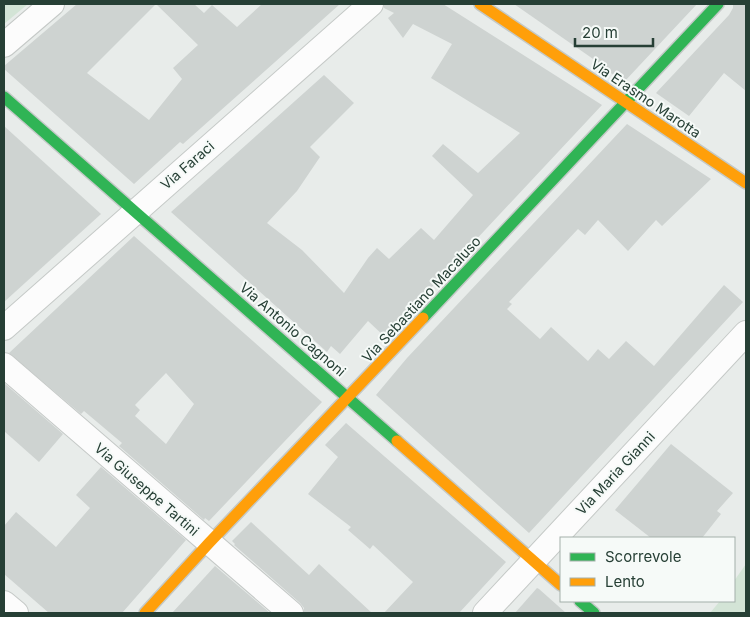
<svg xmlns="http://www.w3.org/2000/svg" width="750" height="617" font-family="Inter,sans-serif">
<rect width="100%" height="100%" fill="#e8ecea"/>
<g fill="#d3e4d6">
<polygon points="4,4 28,4 4,24"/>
<polygon points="746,564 746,613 710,613 720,601 734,601 734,581"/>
</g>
<g fill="#ced3d1" fill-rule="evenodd">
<polygon points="77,4 156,4 87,73 149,120 182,79 173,68 198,45 156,4 194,4 204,13 212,5 237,27 262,4 340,4 183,144 180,142 134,184 4,69 4,66"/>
<polygon points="384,4 443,4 602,105 385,337 368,321 340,354 331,346 327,352 171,212 324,75 354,103 310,147 320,157 297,191 267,223 302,250 344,293 368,258 377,248 389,259 421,228 434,240 473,195 432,156 443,144 478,173 520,133 431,78 452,44 413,24 403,38 388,18 394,13 384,8"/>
<polygon points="514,4 697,4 624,82 608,71 609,70"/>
<polygon points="733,4 746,4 746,91 724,73 689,116 656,93 729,15 733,8"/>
<polygon points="627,124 711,179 662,226 656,220 628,251 598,220 585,235 578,229 509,302 512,304 507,309 540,339 551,327 588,361 598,349 609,359 626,341 654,366 724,285 743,302 529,533 376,395 407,358"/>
<polygon points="4,126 101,214 4,302"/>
<path d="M134,236L322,402L209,521L205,518L204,520L119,446L122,443L84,411L81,414L9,353ZM166,373L194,404L166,444L135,416L140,410L135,405Z"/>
<polygon points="4,383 63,434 39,462 4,431"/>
<polygon points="346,423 506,562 459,613 384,613 413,582 373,545 370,549 348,530 351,527 308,494 338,457 325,445"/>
<polygon points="671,444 733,493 717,511 721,514 702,538 651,538 615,510"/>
<polygon points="101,467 186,540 122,613 49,613 4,574 4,526 16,512 56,547 90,508 76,495"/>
<polygon points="251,522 309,575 319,564 372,613 304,613 304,608 300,603 234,545 235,544 232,541"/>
<polygon points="215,566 270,613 172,613"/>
<polygon points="537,588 539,589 566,613 515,613"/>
</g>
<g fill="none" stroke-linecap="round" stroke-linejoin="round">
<g stroke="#c5c9c7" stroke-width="26">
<g id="street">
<polyline points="4,45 52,4"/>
<polyline points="4,328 371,4"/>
<polyline points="4,365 291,613"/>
<polyline points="4,603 16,613"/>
<polyline points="485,613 746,333"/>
</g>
</g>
<g stroke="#c4c9c7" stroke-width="14">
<g id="fast">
<polyline points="4,97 397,441"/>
<polyline points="423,318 718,4"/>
<polyline points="580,601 594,613"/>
</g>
</g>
<g stroke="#c4c9c7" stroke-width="14">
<g id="slow">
<polyline points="480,4 746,183"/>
<polyline points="397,441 561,585"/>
<polyline points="145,613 209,543 423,318"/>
</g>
</g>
<use href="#street" stroke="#fcfcfc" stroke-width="24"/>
<use href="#fast" stroke="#30b455" stroke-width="11"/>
<use href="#slow" stroke="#ff9f0a" stroke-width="11"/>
</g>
<g text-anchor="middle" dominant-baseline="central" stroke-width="4" stroke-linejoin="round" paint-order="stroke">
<g font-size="14" fill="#263f35" stroke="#f6faf8">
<text transform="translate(646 98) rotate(34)">Via Erasmo Marotta</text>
<text transform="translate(187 165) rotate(-41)">Via Faraci</text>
<text transform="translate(421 299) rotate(-47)">Via Sebastiano Macaluso</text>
<text transform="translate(293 329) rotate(41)">Via Antonio Cagnoni</text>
<text transform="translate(615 473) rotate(-47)">Via Maria Gianni</text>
<text transform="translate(147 489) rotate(41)">Via Giuseppe Tartini</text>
</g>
</g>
<rect width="750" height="617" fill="none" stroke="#263f35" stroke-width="10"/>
<rect x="560" y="537" width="175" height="65" fill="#f6faf8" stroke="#a3afaa"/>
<rect x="570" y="553" width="25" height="8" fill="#30b455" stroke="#a3afaa"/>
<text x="605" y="562" font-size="15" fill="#263f35">Scorrevole</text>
<rect x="570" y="578" width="25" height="8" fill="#ff9f0a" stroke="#a3afaa"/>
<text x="605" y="587" font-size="15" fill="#263f35">Lento</text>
<path d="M575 38v8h78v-8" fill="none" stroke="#263f35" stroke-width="2.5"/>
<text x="582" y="38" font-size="15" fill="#263f35" stroke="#f6faf8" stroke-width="4" paint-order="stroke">20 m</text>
</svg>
